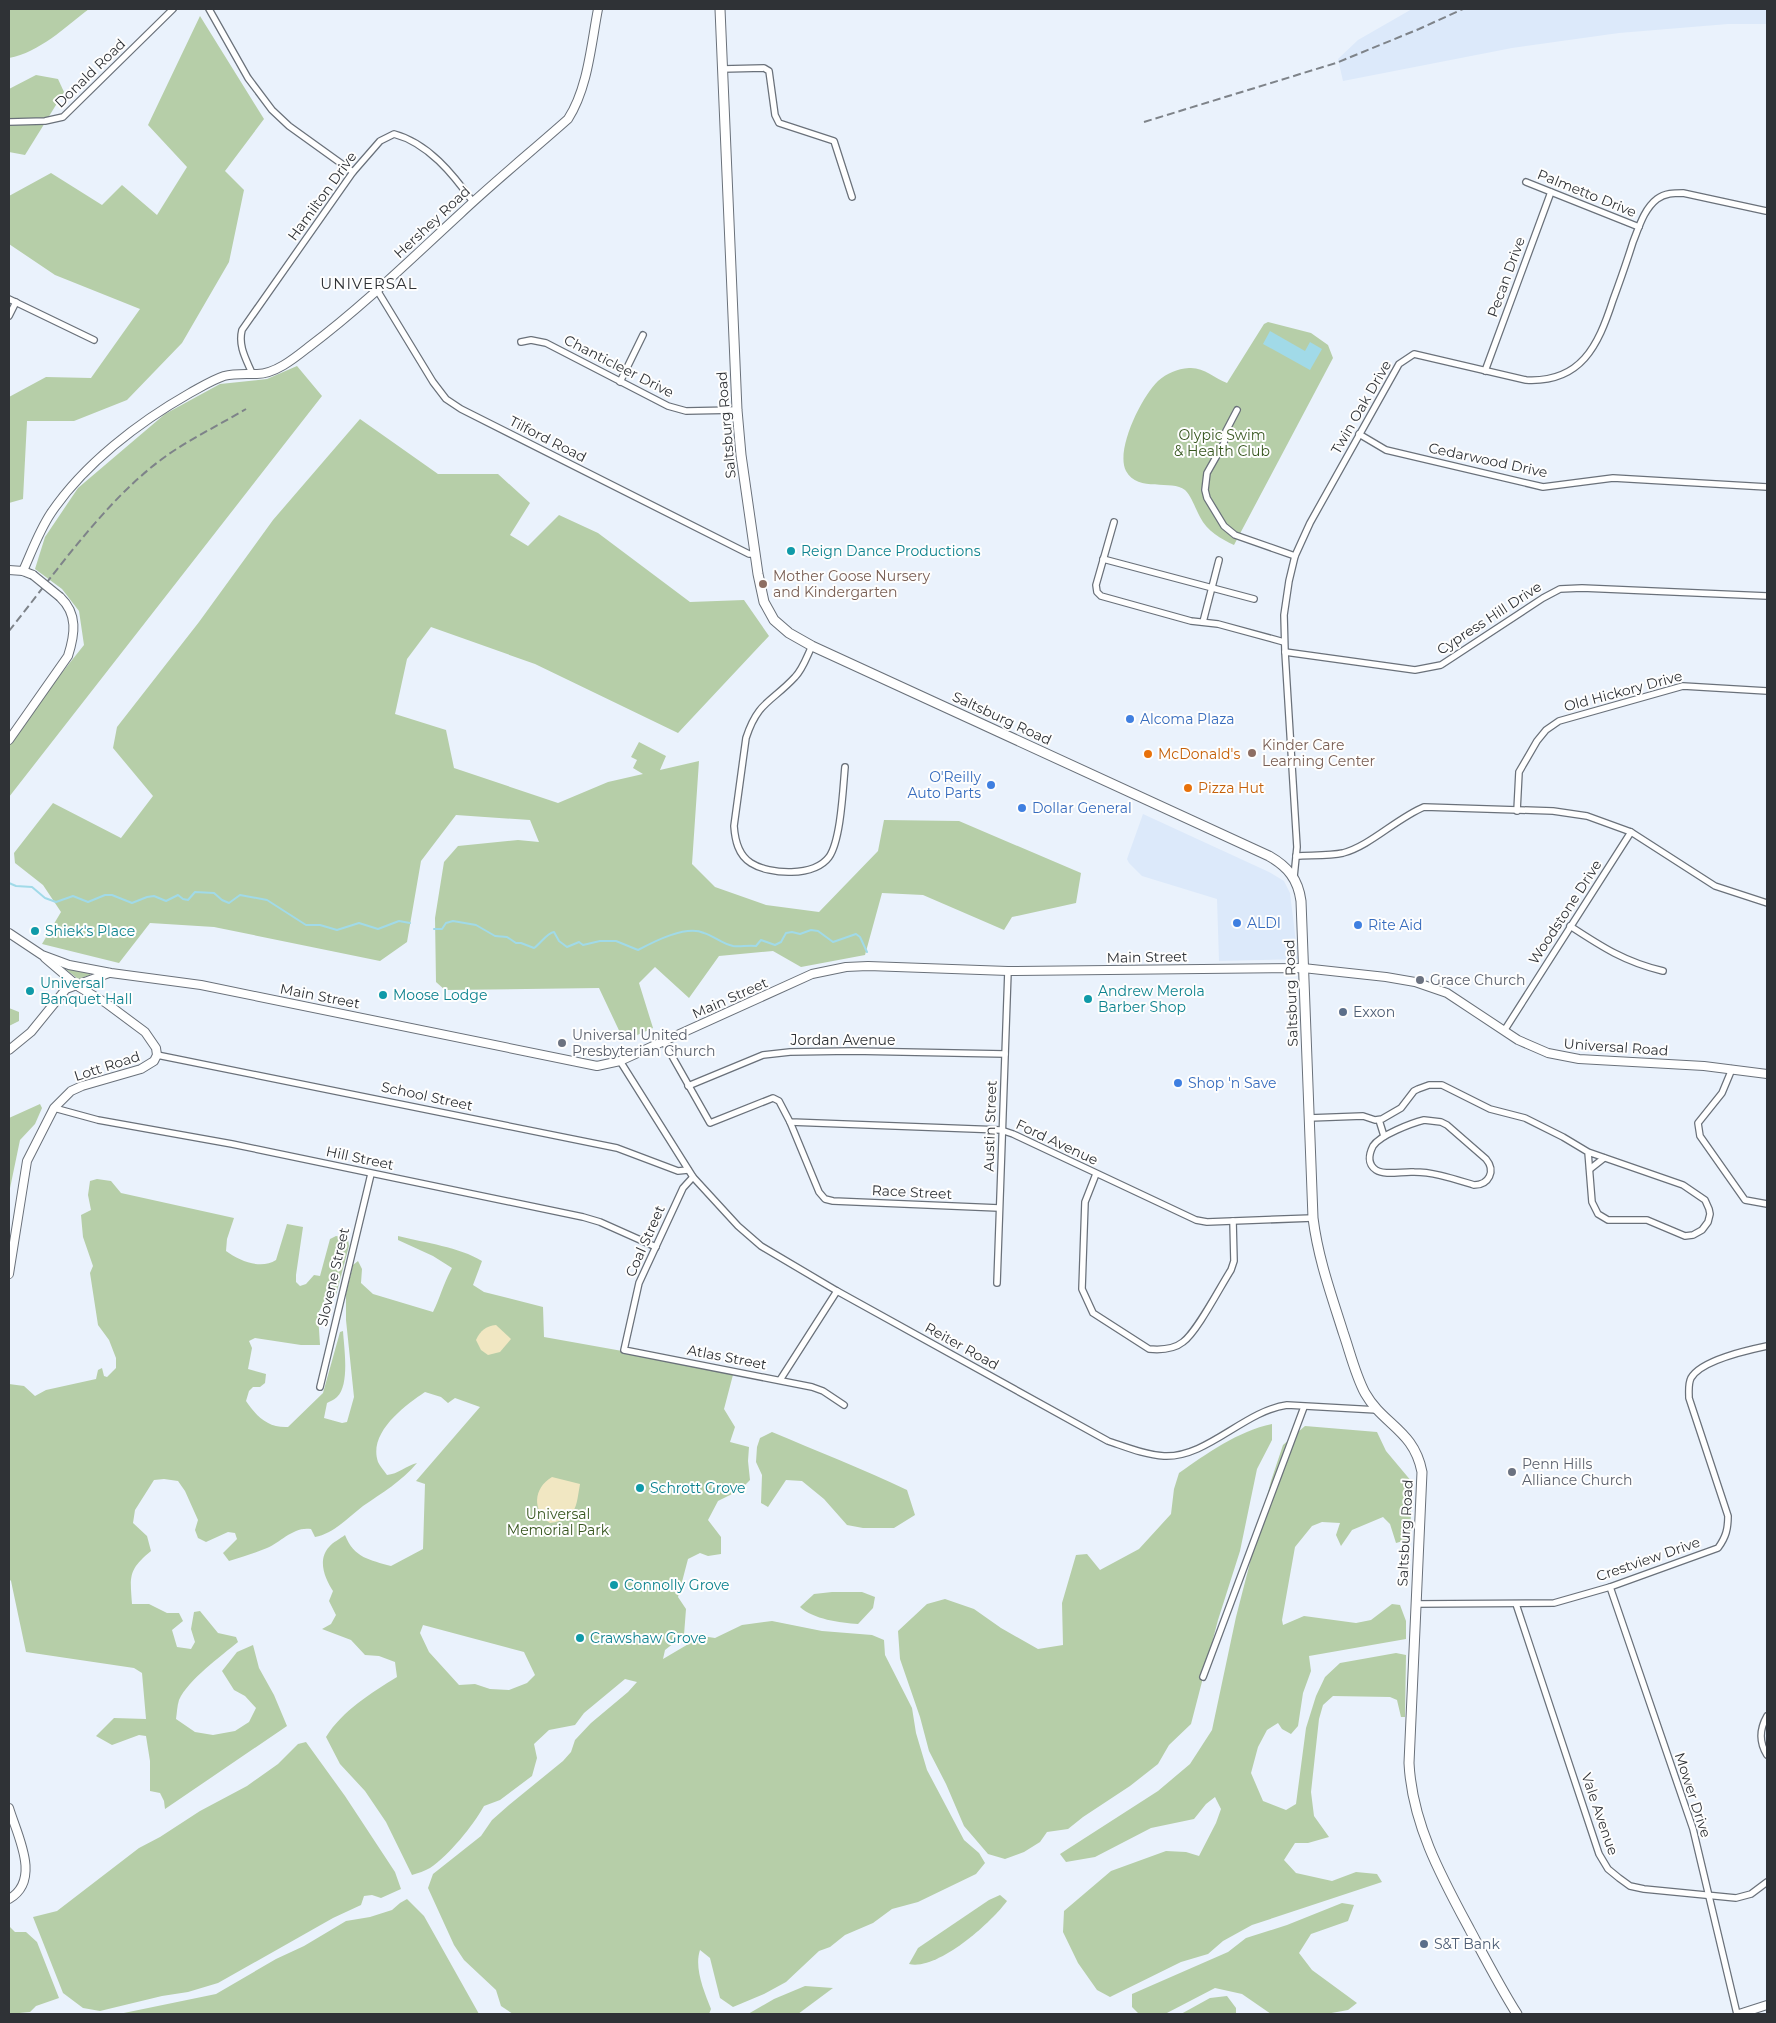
<svg xmlns="http://www.w3.org/2000/svg" width="1776" height="2023" font-family="Montserrat,sans-serif">
<rect width="100%" height="100%" fill="#eaf2fc"/>
<g fill="#dce9fa">
<polygon points="1412,9 1767,9 1767,24 1728,24 1619,33 1512,48 1343,81 1338,59 1358,40"/>
<polygon points="1143,814 1269,872 1284,881 1290,893 1298,959 1219,961 1217,899 1142,876 1129,863 1127,859"/>
</g>
<g fill="#b6cea8" fill-rule="evenodd">
<path d="M9,9H89C64,28 40,52 9,58Z"/>
<polygon points="200,16 264,119 225,171 244,190 229,262 182,343 127,400 74,421 27,421 23,499 9,503 9,397 46,377 91,378 140,309 55,275 9,244 9,196 51,173 102,205 122,185 157,215 187,167 148,125"/>
<polygon points="36,75 58,79 64,92 25,155 9,152 9,89"/>
<path d="M1268,322L1311,333L1328,345L1333,358L1234,545C1221,539 1207,531 1200,517C1195,508 1192,497 1185,490C1172,479 1138,493 1126,471C1115,450 1142,396 1158,381C1167,373 1177,369 1189,368C1204,367 1214,378 1227,383L1264,324Z"/>
<polygon points="297,366 322,396 9,797 9,739 84,645 79,611 62,589 35,569 45,537 78,488 165,414 220,384 267,379"/>
<polygon points="360,419 438,474 498,474 530,503 510,535 528,546 559,515 598,533 690,602 744,600 769,636 678,733 535,664 431,627 407,659 395,714 446,730 454,768 558,803 608,782 643,774 633,768 637,760 631,757 639,742 666,756 660,770 699,761 692,864 715,887 766,905 819,912 878,851 884,820 959,821 1081,873 1076,903 1012,917 1004,930 923,895 882,893 865,955 801,967 773,951 719,956 689,998 655,967 639,983 653,1028 624,1041 599,988 445,990 436,982 435,918 444,862 458,846 518,840 539,842 530,820 456,815 421,861 407,942 380,961 214,927 150,923 119,963 42,944 61,912 43,885 15,863 14,853 53,803 121,838 153,796 113,748 117,727 199,622 273,520"/>
<polygon points="63,967 90,974 90,975 78,979"/>
<polygon points="9,1008 19,1012 19,1021 9,1026"/>
<polygon points="40,1104 42,1108 35,1124 20,1140 9,1193 9,1118"/>
<path d="M97,1179L111,1181L121,1193L234,1218L227,1239L226,1251C240,1261 261,1270 276,1260L287,1224L303,1227L296,1275V1282L300,1286L306,1284L314,1275L320,1276L330,1239L336,1236L348,1239L349,1246L336,1295L326,1297L318,1314L320,1345H301L255,1338L249,1341L252,1348L248,1369L266,1374L265,1383L260,1387H253L249,1391L246,1401C257,1417 268,1428 288,1427L323,1393L340,1332L343,1331C344,1347 350,1385 337,1397C334,1400 330,1401 327,1403L324,1418L342,1423L347,1422L354,1397L346,1320V1294L353,1265L358,1261L362,1269L361,1283L373,1294L433,1312C440,1298 444,1282 452,1268L433,1256L398,1240V1236C426,1243 459,1247 482,1261L473,1285L484,1292L543,1307L544,1337L734,1371L724,1409L735,1427L730,1442L749,1447L748,1461L750,1480L740,1490L718,1501L708,1520L721,1537V1554L708,1556L700,1553L688,1559L678,1597L686,1609L684,1635L665,1650L663,1659L702,1636L715,1638L742,1625L772,1621L822,1631L872,1635L884,1640L885,1655L912,1708L916,1733L927,1770L964,1840L979,1853L985,1863L976,1874L918,1902L892,1909L873,1923L845,1935L830,1947L819,1951L786,1982L764,1994L733,2007L720,1998L710,1958L700,1950C694,1968 704,1991 711,2009L709,2014H513L501,2006L496,1990L464,1960L454,1945L428,1888L433,1874L481,1836L492,1820L509,1805L563,1761L571,1752L575,1740L591,1723L628,1692L637,1682L625,1679L584,1713L575,1725L549,1730L534,1744L537,1758L532,1776L500,1800L484,1806C473,1826 449,1855 430,1868C425,1871 418,1873 412,1875L386,1822L365,1791L340,1764L326,1737C342,1711 371,1693 397,1677L395,1662L379,1656L365,1655L351,1640L322,1629L331,1624L336,1615L329,1601L333,1591C325,1579 317,1560 329,1547C333,1542 340,1539 345,1535C354,1558 370,1560 391,1566L423,1549L425,1484L416,1481L480,1407L455,1398L448,1403L441,1397L425,1392C404,1406 368,1433 378,1462C380,1466 384,1471 387,1475C398,1474 406,1466 417,1463C402,1481 382,1493 363,1506C349,1517 333,1534 315,1537L311,1529C294,1526 281,1542 267,1548C255,1553 242,1557 229,1561L223,1553L237,1539L235,1533L228,1532L206,1542L198,1538L195,1530L198,1520L185,1491L178,1481L164,1479L154,1480L135,1510L133,1523L147,1536L151,1551C128,1570 130,1576 132,1604H149L167,1613H179L183,1621L172,1630L177,1647L191,1649L195,1642L191,1629L194,1612L200,1611L218,1633L236,1637L238,1642C221,1656 188,1680 179,1700C177,1706 177,1713 176,1719L195,1732L213,1735L235,1731L249,1722L256,1708L245,1696L234,1690L222,1671L237,1652L253,1645L259,1668L274,1695L287,1726L165,1809L164,1801L160,1793L150,1791V1761L146,1736L139,1735L112,1745L96,1736L114,1718L146,1719L142,1673L134,1668L26,1652L11,1581L9,1579V1384L24,1386L35,1396L46,1390L96,1379L98,1370L102,1368L104,1376L107,1377L116,1368V1358L109,1340L98,1325L90,1273L93,1266L83,1237L81,1215L91,1210L88,1195L90,1181ZM423,1625L524,1652L535,1675L527,1683L509,1690L490,1689L475,1684L459,1685L429,1652L420,1633Z"/>
<path d="M1272,1424V1440L1257,1469L1240,1551L1218,1620L1191,1724L1169,1745L1158,1764L1130,1786L1083,1817L1068,1829L1047,1832L1040,1842L1024,1852L1005,1859L988,1854L964,1826L946,1784L929,1751L920,1717L900,1659L898,1631L927,1604L945,1599L974,1609L1001,1628L1038,1649L1063,1645L1062,1603L1076,1555L1087,1554L1100,1570L1139,1549L1171,1514L1174,1489L1179,1473C1206,1454 1238,1431 1272,1424Z"/>
<polygon points="1305,1426 1377,1432 1386,1451 1412,1482 1410,1539 1396,1543 1390,1524 1383,1517 1352,1530 1341,1546 1336,1535 1340,1523 1322,1522 1312,1526 1295,1547 1282,1620 1283,1625 1304,1616 1356,1623 1371,1620 1392,1604 1400,1605 1406,1621 1406,1639 1309,1656 1311,1671 1303,1693 1298,1726 1291,1734 1282,1729 1278,1723 1267,1730 1258,1747 1251,1773 1263,1801 1286,1810 1296,1804 1306,1728 1316,1696 1325,1677 1340,1663 1396,1653 1406,1655 1405,1717 1401,1717 1397,1700 1390,1697 1333,1696 1323,1705 1319,1719 1311,1792 1314,1816 1329,1837 1308,1843 1295,1843 1284,1860 1296,1873 1332,1881 1356,1872 1377,1874 1382,1882 1252,1925 1223,1941 1208,1954 1181,1962 1110,1997 1097,1990 1078,1963 1063,1932 1064,1911 1111,1871 1166,1851 1186,1852 1199,1856 1216,1823 1221,1809 1215,1797 1206,1804 1194,1819 1151,1828 1095,1857 1066,1862 1060,1854 1158,1791 1190,1764 1212,1730 1236,1617 1271,1481 1283,1445"/>
<path d="M772,1432C817,1451 863,1469 907,1490L915,1515L894,1528H863L847,1525L824,1499L802,1481L786,1480L768,1507L761,1503L762,1475L756,1462L757,1447L760,1438Z"/>
<path d="M832,1592H862L875,1597L873,1608L858,1624C840,1623 813,1619 800,1607L814,1594Z"/>
<polygon points="306,1742 345,1796 395,1872 401,1889 381,1898 372,1895 364,1896 361,1905 333,1918 218,1983 188,1992 162,1996 100,2011 83,2008 63,1993 33,1917 57,1911 139,1848 160,1837 200,1811 247,1786 278,1764 298,1744"/>
<path d="M1000,1895L1007,1901C991,1923 937,1971 909,1964L918,1948L989,1900Z"/>
<polygon points="407,1899 424,1916 479,2014 119,2014 216,1994 276,1959 304,1946 346,1921 370,1917 392,1910 400,1903"/>
<polygon points="1342,1903 1354,1905 1348,1921 1311,1934 1299,1953 1312,1970 1357,2003 1348,2010 1326,2014 1271,2014 1242,1994 1215,1988 1165,2014 1139,2014 1132,2007 1132,1994 1228,1952 1246,1938 1287,1925"/>
<polygon points="9,1926 15,1932 26,1932 37,1942 59,1998 36,2006 30,2012 9,2014"/>
<polygon points="805,1986 833,1988 798,2014 748,2014 774,1999"/>
<polygon points="1227,1996 1236,2008 1236,2014 1181,2014 1210,1998"/>
</g>
<g fill="#f1e7c2">
<path d="M496,1325L511,1339L500,1352L488,1355L481,1350L476,1340C480,1331 486,1326 496,1325Z"/>
<path d="M552,1477L580,1484C576,1507 577,1519 550,1523C532,1511 533,1488 552,1477Z"/>
</g>
<polygon fill="#a1dae8" points="1270,331 1305,351 1310,342 1322,349 1310,370 1263,344"/>
<g fill="none" stroke-linecap="round" stroke-linejoin="round">
<g stroke="#a1dae8" stroke-width="2">
<polyline points="9,883 16,886 32,887 45,898 56,902 73,896 88,902 105,895 112,895 132,903 147,897 154,896 166,901 178,895 183,899 188,900 195,892 214,893 222,900 229,903 240,895 267,900 306,925 320,925 337,930 359,923 378,929 399,921 410,923"/>
<path d="M434,929H442L446,923L453,921L476,925L495,936L507,937L516,943H521L534,948C540,944 547,933 554,932L559,941L567,947L579,942L583,945L600,941H616L638,950C655,941 686,925 704,933C714,936 722,944 733,946C740,947 748,945 756,946L761,940L775,945L781,942L786,933L792,932L800,934L811,930L818,931L833,942L856,934L860,937L867,952"/>
</g>
<g stroke="#6a717a" stroke-width="8">
<g id="minor">
<polyline points="209,9 248,78 272,110 289,126 353,172"/>
<polyline points="722,69 764,68 769,71 775,115 779,123 834,141 852,197"/>
<polyline points="9,122 45,121 63,117 173,9"/>
<polyline points="1526,182 1639,227"/>
<polyline points="377,290 433,382 446,399 461,409 749,554 755,554"/>
<polyline points="9,299 94,340"/>
<polyline points="9,316 16,302"/>
<polyline points="521,342 531,340 546,343 668,406 686,411 737,410"/>
<polyline points="1485,371 1551,192"/>
<path d="M252,373C246,359 238,346 242,330L353,172L380,141L394,134C428,143 453,174 473,202"/>
<polyline points="620,382 643,335"/>
<polyline points="1237,410 1226,431 1224,443 1207,473 1205,490 1207,498 1224,526 1235,535 1295,556"/>
<polyline points="1359,434 1386,450 1543,487 1613,478 1767,487"/>
<polyline points="1114,522 1096,585 1097,592 1101,596 1191,621 1218,624 1284,642"/>
<polyline points="1103,559 1254,599"/>
<polyline points="1203,622 1219,560"/>
<path d="M812,646C807,656 803,669 795,677C772,702 758,701 746,738L734,826C735,840 738,855 751,863C770,875 814,877 829,857C841,840 843,788 845,767"/>
<polyline points="1285,652 1415,670 1441,665 1543,598 1560,589 1582,588 1767,596"/>
<polyline points="1517,811 1519,772 1537,741 1546,730 1559,721 1683,686 1767,691"/>
<path d="M1296,856C1311,855 1329,856 1343,853C1370,846 1397,818 1424,807L1553,811L1587,816L1631,832L1715,886L1767,903"/>
<path d="M1294,877L1297,847L1285,652L1284,615L1289,581L1295,556L1310,523L1399,364L1414,354L1526,380C1581,383 1598,346 1613,300C1620,281 1627,261 1633,242C1639,227 1644,209 1657,199C1665,193 1674,193 1683,193L1766,211"/>
<path d="M1570,926C1602,947 1625,962 1663,971"/>
<polyline points="1504,1031 1631,832"/>
<polyline points="664,1042 710,1123 773,1098 779,1101 790,1122 1001,1130 1013,1134 1196,1220 1207,1222 1313,1218"/>
<polyline points="157,1055 617,1148 678,1171 688,1170"/>
<path d="M620,1061L693,1177L738,1226L761,1246L837,1291L1108,1441C1126,1447 1145,1455 1164,1456C1207,1458 1244,1411 1287,1405L1377,1410"/>
<polyline points="1732,1069 1722,1093 1698,1123 1700,1136 1745,1200 1767,1204"/>
<polyline points="688,1086 763,1055 790,1052 852,1051 1005,1054"/>
<polyline points="54,1108 98,1120 232,1144 583,1217 600,1222 656,1247"/>
<polyline points="1309,1118 1363,1116 1375,1120 1382,1119 1401,1108 1414,1091 1418,1089 1429,1085 1442,1085 1490,1109 1525,1118 1563,1137 1588,1152 1683,1185 1705,1200 1709,1209 1710,1214 1708,1222 1702,1230 1693,1235 1685,1236 1647,1220 1608,1220 1598,1214 1592,1202 1588,1152"/>
<polyline points="1379,1120 1384,1136"/>
<path d="M1424,1120L1441,1122L1447,1125L1486,1159C1496,1171 1489,1185 1474,1185C1454,1179 1434,1172 1414,1172C1403,1171 1385,1176 1376,1170C1367,1164 1369,1154 1373,1146C1380,1135 1412,1123 1424,1120Z"/>
<polyline points="790,1122 819,1192 825,1199 833,1201 999,1208"/>
<polyline points="1590,1169 1604,1158"/>
<path d="M1096,1174L1085,1202L1082,1289L1093,1313L1149,1349C1160,1350 1173,1350 1183,1342C1197,1332 1220,1287 1231,1270L1234,1261L1233,1221"/>
<polyline points="693,1177 683,1188 639,1283 624,1350 812,1387 823,1391 844,1405"/>
<polyline points="997,1283 1008,971"/>
<polyline points="780,1380 837,1291"/>
<polyline points="320,1387 371,1174"/>
<polyline points="1610,1587 1693,1829 1737,2014"/>
<path d="M1415,1604L1554,1603L1610,1587L1718,1548C1726,1537 1728,1529 1728,1516L1689,1398C1689,1391 1688,1384 1691,1378C1701,1360 1748,1350 1767,1346"/>
<polyline points="1516,1604 1599,1854 1608,1869 1619,1878 1630,1886 1644,1889 1736,1898 1751,1894 1767,1882"/>
<polyline points="1203,1677 1304,1407"/>
<path d="M1767,1716C1759,1730 1759,1742 1767,1755"/>
</g>
</g>
<g stroke="#6a717a" stroke-width="10">
<g id="tertiary">
<polyline points="9,570 23,571 33,575"/>
<path d="M23,571C32,551 39,531 51,513C84,464 139,422 190,393C201,387 212,380 224,376C235,373 247,374 257,374C276,374 296,357 310,346C363,306 411,259 460,214C495,181 532,151 568,119C588,88 591,45 598,9"/>
<path d="M9,740L68,656C75,634 78,614 60,597"/>
<polyline points="9,933 42,955 69,965 111,973 201,985 597,1066 620,1061 812,974 846,967 868,966 1008,971 1303,968 1386,977 1415,982 1447,993 1518,1040 1548,1053 1579,1059 1704,1066 1767,1074"/>
<polyline points="9,1050 31,1032 66,989 109,973"/>
<polyline points="9,1274 27,1161 54,1108 71,1091 82,1086 141,1069 154,1061 157,1055 156,1048 145,1032 106,1003 79,987 45,958"/>
<path d="M9,1808C17,1835 42,1880 9,1899"/>
<polyline points="1739,2014 1767,2005"/>
</g>
</g>
<g stroke="#6a717a" stroke-width="11">
<path id="secondary" d="M720,9L737,410L741,455L758,574L764,602L774,620L789,633L812,646L1269,856C1288,867 1298,879 1301,901L1313,1218C1318,1258 1331,1294 1343,1332C1350,1352 1355,1374 1365,1393C1383,1425 1414,1430 1422,1472L1409,1763C1412,1824 1442,1878 1470,1930C1485,1958 1500,1987 1517,2014"/>
</g>
<use href="#minor" stroke="#fff" stroke-width="5.5"/>
<use href="#tertiary" stroke="#fff" stroke-width="8"/>
<use href="#secondary" stroke="#fff" stroke-width="9"/>
<g stroke="#7e8389" stroke-width="2" stroke-dasharray="8 4" stroke-linecap="butt">
<polyline points="1144,122 1336,63 1419,29 1463,9"/>
<path d="M9,631C53,576 102,505 158,462C185,441 216,427 246,409"/>
</g>
<g stroke="#6a717a" stroke-width="10" stroke-linecap="butt">
<polyline id="tertiary-bridge" points="33,575 60,597"/>
</g>
<use href="#tertiary-bridge" stroke="#fff" stroke-width="8"/>
</g>
<g fill="#0f9aa8" stroke="#fefefe" stroke-width="2">
<circle cx="791" cy="551" r="5"/>
<circle cx="35" cy="931" r="5"/>
<circle cx="30" cy="991" r="5"/>
<circle cx="383" cy="995" r="5"/>
<circle cx="1088" cy="999" r="5"/>
<circle cx="640" cy="1488" r="5"/>
<circle cx="614" cy="1585" r="5"/>
<circle cx="580" cy="1638" r="5"/>
</g>
<g fill="#8d6e63" stroke="#fefefe" stroke-width="2">
<circle cx="763" cy="584" r="5"/>
<circle cx="1252" cy="753" r="5"/>
</g>
<g fill="#3f7fe0" stroke="#fefefe" stroke-width="2">
<circle cx="1130" cy="719" r="5"/>
<circle cx="991" cy="785" r="5"/>
<circle cx="1022" cy="808" r="5"/>
<circle cx="1237" cy="923" r="5"/>
<circle cx="1358" cy="925" r="5"/>
<circle cx="1178" cy="1083" r="5"/>
</g>
<g fill="#e8710a" stroke="#fefefe" stroke-width="2">
<circle cx="1148" cy="754" r="5"/>
<circle cx="1188" cy="788" r="5"/>
</g>
<g fill="#6b7280" stroke="#fefefe" stroke-width="2">
<circle cx="1420" cy="980" r="5"/>
<circle cx="562" cy="1043" r="5"/>
<circle cx="1512" cy="1472" r="5"/>
</g>
<g fill="#5c6f8a" stroke="#fefefe" stroke-width="2">
<circle cx="1343" cy="1012" r="5"/>
<circle cx="1424" cy="1944" r="5"/>
</g>
<g text-anchor="middle" dominant-baseline="central" stroke-width="4" stroke-linejoin="round" paint-order="stroke">
<g font-size="14" fill="#2f3236" stroke="#fefefe">
<text transform="translate(90 73) rotate(-44)">Donald Road</text>
<text transform="translate(1587 193) rotate(22)">Palmetto Drive</text>
<text transform="translate(322 196) rotate(-54)">Hamilton Drive</text>
<text transform="translate(432 222) rotate(-43)">Hershey Road</text>
<text transform="translate(1506 277) rotate(-70)">Pecan Drive</text>
<text transform="translate(619 366) rotate(27)">Chanticleer Drive</text>
<text transform="translate(1361 407) rotate(-60)">Twin Oak Drive</text>
<text transform="translate(726 425) rotate(-95)">Saltsburg Road</text>
<text transform="translate(548 439) rotate(27)">Tilford Road</text>
<text transform="translate(1488 460) rotate(12)">Cedarwood Drive</text>
<text transform="translate(1489 618) rotate(-33)">Cypress Hill Drive</text>
<text transform="translate(1623 691) rotate(-15)">Old Hickory Drive</text>
<text transform="translate(1002 718) rotate(25)">Saltsburg Road</text>
<text transform="translate(1565 912) rotate(-57)">Woodstone Drive</text>
<text transform="translate(1147 957) rotate(-1)">Main Street</text>
<text transform="translate(1291 993) rotate(-92)">Saltsburg Road</text>
<text transform="translate(320 996) rotate(11)">Main Street</text>
<text transform="translate(730 998) rotate(-24)">Main Street</text>
<text x="843" y="1040">Jordan Avenue</text>
<text transform="translate(1616 1047) rotate(4)">Universal Road</text>
<text transform="translate(107 1066) rotate(-18)">Lott Road</text>
<text transform="translate(427 1096) rotate(12)">School Street</text>
<text transform="translate(990 1126) rotate(-88)">Austin Street</text>
<text transform="translate(1057 1142) rotate(25)">Ford Avenue</text>
<text transform="translate(360 1158) rotate(12)">Hill Street</text>
<text transform="translate(912 1192) rotate(3)">Race Street</text>
<text transform="translate(645 1241) rotate(-66)">Coal Street</text>
<text transform="translate(333 1277) rotate(-77)">Slovene Street</text>
<text transform="translate(962 1346) rotate(29)">Reiter Road</text>
<text transform="translate(727 1357) rotate(11)">Atlas Street</text>
<text transform="translate(1405 1533) rotate(-87)">Saltsburg Road</text>
<text transform="translate(1648 1559) rotate(-19)">Crestview Drive</text>
<text transform="translate(1693 1795) rotate(72)">Mower Drive</text>
<text transform="translate(1600 1814) rotate(71)">Vale Avenue</text>
</g>
<g font-size="14" fill="#37561f" stroke="#fefefe">
<text x="1222" y="435">Olypic Swim<tspan x="1222" dy="16">&amp; Health Club</tspan></text>
<text x="558" y="1514">Universal<tspan x="558" dy="16">Memorial Park</tspan></text>
</g>
<g font-size="14" fill="#0d838f" stroke="#fefefe" text-anchor="start">
<text x="801" y="551">Reign Dance Productions</text>
<text x="45" y="931">Shiek's Place</text>
<text x="40" y="983">Universal<tspan x="40" dy="16">Banquet Hall</tspan></text>
<text x="1098" y="991">Andrew Merola<tspan x="1098" dy="16">Barber Shop</tspan></text>
<text x="393" y="995">Moose Lodge</text>
<text x="650" y="1488">Schrott Grove</text>
<text x="624" y="1585">Connolly Grove</text>
<text x="590" y="1638">Crawshaw Grove</text>
</g>
<g font-size="14" fill="#785e54" stroke="#fefefe" text-anchor="start">
<text x="773" y="576">Mother Goose Nursery<tspan x="773" dy="16">and Kindergarten</tspan></text>
<text x="1262" y="745">Kinder Care<tspan x="1262" dy="16">Learning Center</tspan></text>
</g>
<g font-size="14" fill="#366cbe" stroke="#fefefe" text-anchor="start">
<text x="1140" y="719">Alcoma Plaza</text>
<text x="981" y="777" text-anchor="end">O'Reilly<tspan x="981" dy="16">Auto Parts</tspan></text>
<text x="1032" y="808">Dollar General</text>
<text x="1247" y="923">ALDI</text>
<text x="1368" y="925">Rite Aid</text>
<text x="1188" y="1083">Shop 'n Save</text>
</g>
<g font-size="14" fill="#c56008" stroke="#fefefe" text-anchor="start">
<text x="1158" y="754">McDonald's</text>
<text x="1198" y="788">Pizza Hut</text>
</g>
<g font-size="14" fill="#5b616d" stroke="#fefefe" text-anchor="start">
<text x="1430" y="980">Grace Church</text>
<text x="572" y="1035">Universal United<tspan x="572" dy="16">Presbyterian Church</tspan></text>
<text x="1522" y="1464">Penn Hills<tspan x="1522" dy="16">Alliance Church</tspan></text>
</g>
<g font-size="14" fill="#4e5e75" stroke="#fefefe" text-anchor="start">
<text x="1353" y="1012">Exxon</text>
<text x="1434" y="1944">S&amp;T Bank</text>
</g>
<g font-size="15" letter-spacing="1" fill="#2f3236" stroke="#fefefe">
<text x="369" y="283">UNIVERSAL</text>
</g>
</g>
<rect width="1776" height="2023" fill="none" stroke="#2f3236" stroke-width="20"/>
</svg>
